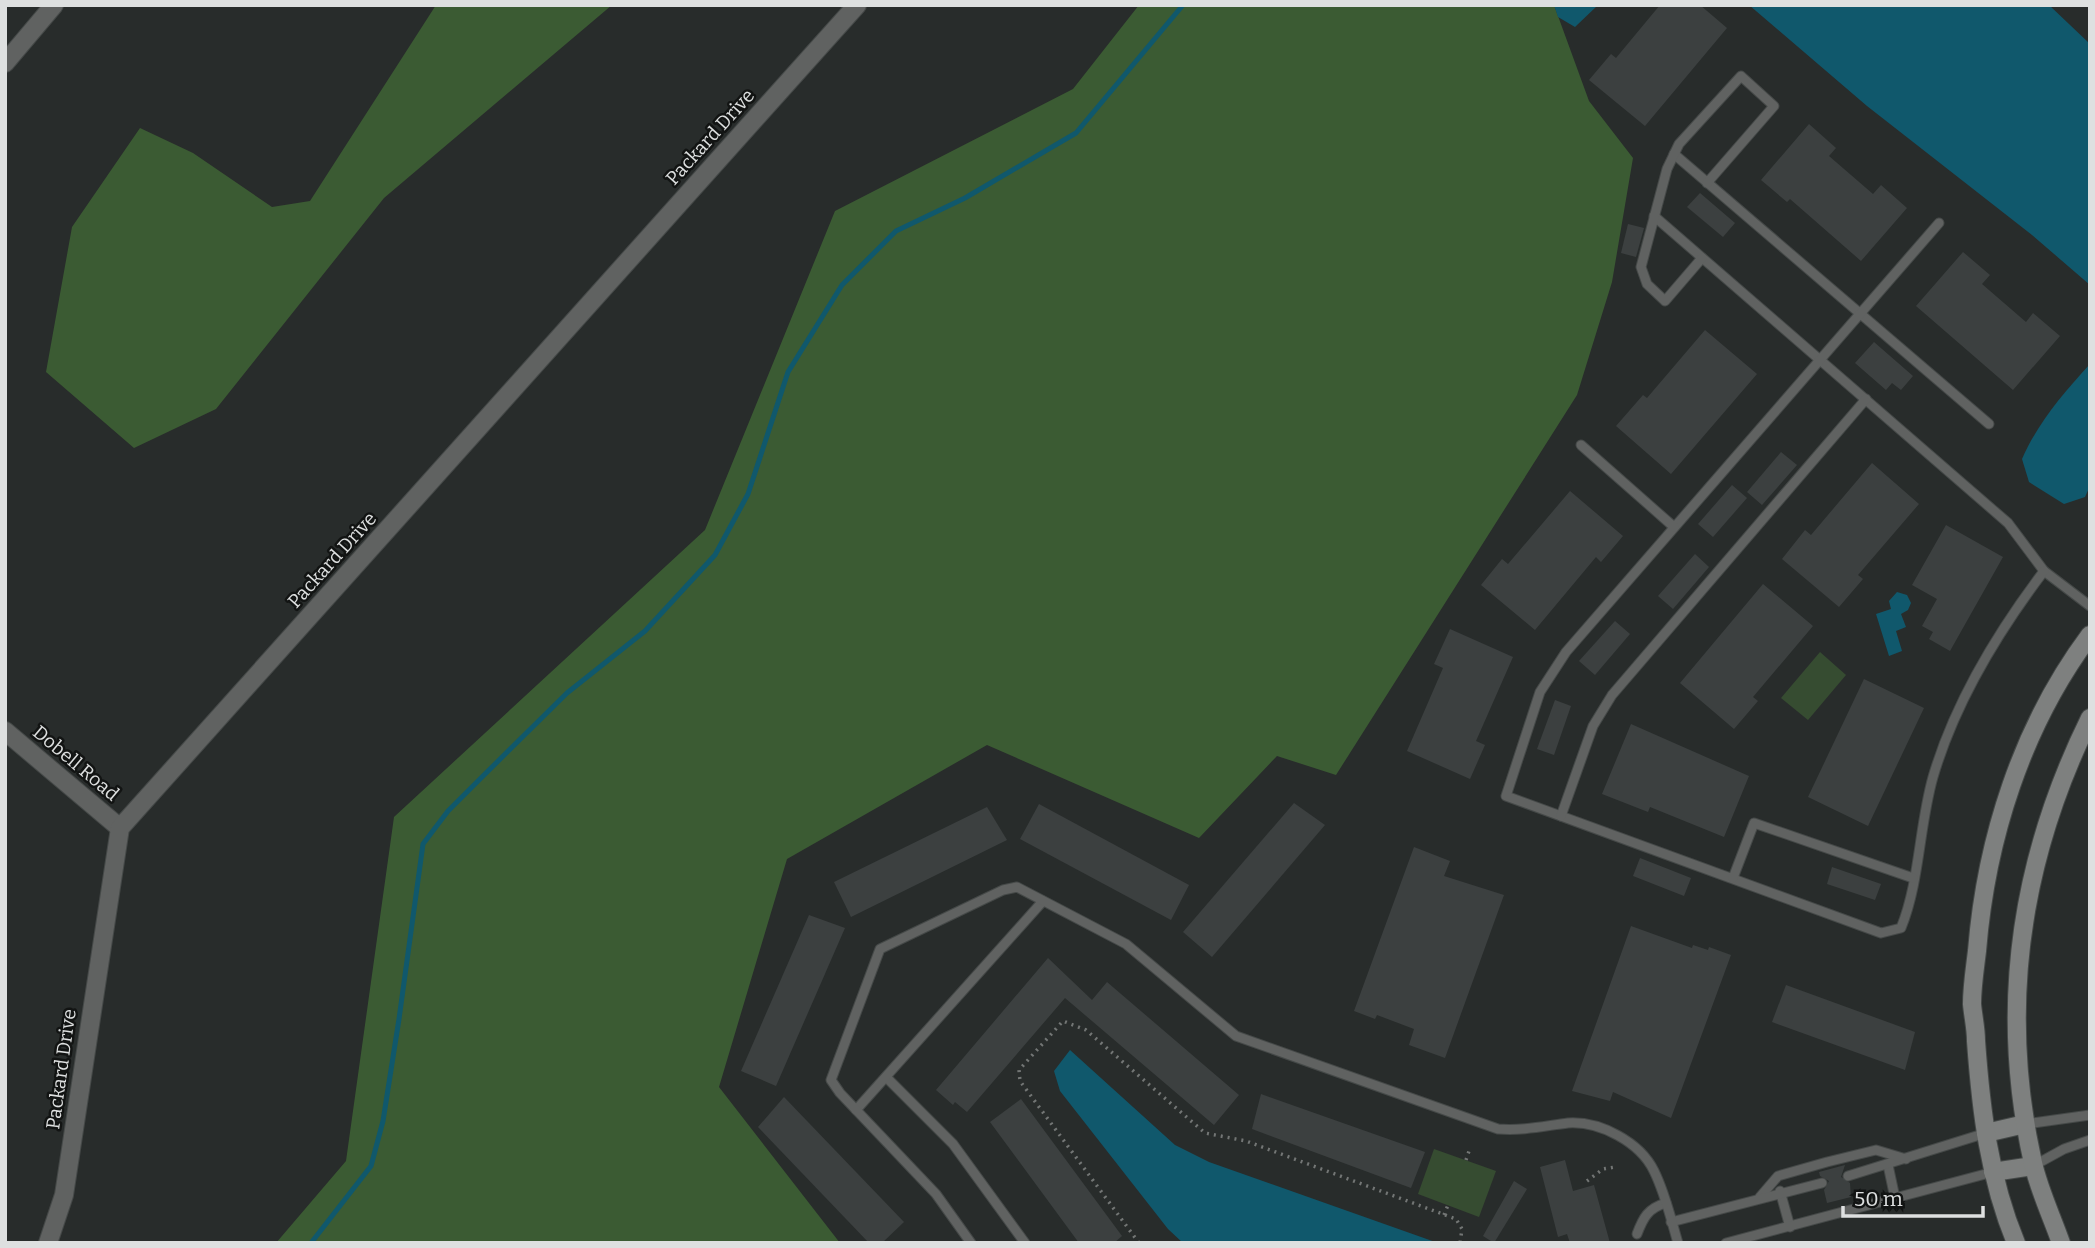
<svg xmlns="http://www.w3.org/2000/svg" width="2095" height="1248" font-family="Bitter,serif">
<rect width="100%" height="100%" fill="#282c2b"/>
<g fill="#364c31">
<polygon points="1820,652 1846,675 1808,720 1781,698"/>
<polygon points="1434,1149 1496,1171 1479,1217 1418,1194"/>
</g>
<g fill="#3b5b33">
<polygon points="436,5 612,5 384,198 216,409 134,448 46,372 72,227 140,128 193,153 272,207 310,201"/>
<polygon points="1139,5 1554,5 1589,101 1633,158 1612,282 1577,395 1336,775 1277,756 1199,838 987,745 787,859 719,1087 840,1243 276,1243 346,1161 394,817 705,530 835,211 1073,89"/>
</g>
<g fill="#10586c">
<polygon points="1554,5 1598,5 1575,27 1558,17"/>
<polygon points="1749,5 2049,5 2090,44 2090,285 2032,235 1867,106"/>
<path d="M2090,364V486L2085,497L2064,504L2029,482L2022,459C2039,421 2062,395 2090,364Z"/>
<polygon points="1897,592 1907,595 1911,603 1908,610 1901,614 1906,627 1896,631 1902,651 1889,656 1876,614 1891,609 1889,601"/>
<polygon points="1070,1050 1175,1145 1209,1162 1438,1243 1183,1243 1168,1229 1060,1091 1054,1071"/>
</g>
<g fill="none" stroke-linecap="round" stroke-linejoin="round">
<polyline stroke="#10586c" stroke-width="5" points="311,1243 371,1166 383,1121 399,1019 423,844 448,811 482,777 567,693 645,631 715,555 748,494 788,372 842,285 896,231 965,198 1076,133 1183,5"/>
</g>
<g fill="#3c4040">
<polygon points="1660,5 1700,5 1727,28 1645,126 1589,80 1611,54 1616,58"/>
<polygon points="1809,124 1836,148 1829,156 1873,194 1881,185 1907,208 1861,261 1790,199 1787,202 1761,180"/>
<polygon points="1700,193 1735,223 1723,237 1687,207"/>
<polygon points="1628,224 1644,228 1636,257 1621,253"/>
<polygon points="1963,252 1990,275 1982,284 2026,322 2033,313 2060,336 2013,390 1916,306"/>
<polygon points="1705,330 1757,374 1671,474 1616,426 1643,395 1647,398"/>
<polygon points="1874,342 1913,376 1901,390 1892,383 1886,390 1855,363"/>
<polygon points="1781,452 1797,465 1762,505 1747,492"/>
<polygon points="1872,463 1919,504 1858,575 1863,579 1839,607 1782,559 1805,530 1811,535"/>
<polygon points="1732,485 1747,498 1713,537 1698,524"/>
<polygon points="1570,491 1623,536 1601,562 1596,557 1535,630 1481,585 1502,559 1508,564"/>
<polygon points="1946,525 2003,557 1950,651 1929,639 1933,632 1922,626 1937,599 1912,585"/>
<polygon points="1695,554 1709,567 1673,609 1658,596"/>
<polygon points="1763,584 1813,626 1753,697 1758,701 1734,729 1680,683"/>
<polygon points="1615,621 1630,634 1595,675 1579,661"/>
<polygon points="1450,629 1513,657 1476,741 1485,745 1470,779 1407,751 1443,668 1434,664"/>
<polygon points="1864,679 1924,708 1868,826 1808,797"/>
<polygon points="1555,700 1571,706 1554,755 1537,749"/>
<polygon points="1631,724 1749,776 1724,837 1650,807 1648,812 1602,794"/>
<polygon points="1294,803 1325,825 1212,957 1183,932"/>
<polygon points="1039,804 1189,885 1171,920 1020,839"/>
<polygon points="987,807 1007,840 851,917 834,882"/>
<polygon points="1414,847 1450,861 1444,876 1504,895 1445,1058 1409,1045 1414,1029 1377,1015 1375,1019 1354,1011"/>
<polygon points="1640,858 1691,878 1684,896 1633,876"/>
<polygon points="1832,867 1881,884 1875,900 1827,884"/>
<polygon points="809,915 845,928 776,1086 741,1071"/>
<polygon points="1631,926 1692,948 1693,945 1708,950 1709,947 1731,955 1671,1118 1613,1092 1610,1101 1572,1091"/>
<polygon points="1048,958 1092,1000 1107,982 1239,1095 1214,1125 1065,998 967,1112 955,1102 953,1105 936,1090"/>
<polygon points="1786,985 1915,1032 1905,1070 1772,1022"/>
<polygon points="1261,1094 1425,1152 1411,1188 1252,1129"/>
<polygon points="784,1097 904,1222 882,1243 869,1243 758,1127"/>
<polygon points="1021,1099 1122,1236 1114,1243 1079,1243 990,1122"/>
<polygon points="1565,1160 1573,1191 1594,1185 1610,1243 1570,1243 1567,1234 1558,1237 1540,1167"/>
<polygon points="1845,1165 1841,1177 1850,1183 1851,1197 1827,1203 1824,1190 1829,1181 1820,1176 1819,1172"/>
<polygon points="1514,1181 1527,1189 1494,1243 1483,1236"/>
</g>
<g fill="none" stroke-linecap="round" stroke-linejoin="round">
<g stroke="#454948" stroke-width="11">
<g id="lane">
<polyline points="1674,154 1989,424"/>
<polyline points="1654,216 2008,523 2044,571 2090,606"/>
<path d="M1939,223L1566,652L1540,692L1506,796L1881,933L1901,928C1920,881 1919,826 1933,777C1955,702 1997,633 2044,571"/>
<polyline points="1702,258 1665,301 1647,284 1641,267 1667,169 1679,144 1741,76 1774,106 1707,183"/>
<polyline points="1581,445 1674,527"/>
<polyline points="1561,816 1593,726 1612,695 1866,399"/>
<polyline points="1733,878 1754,823 1913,878"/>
<polyline points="886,1077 953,1144 1025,1243"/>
<polyline points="856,1110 1043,901"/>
<polyline points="2026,1124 2090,1115"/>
<polyline points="1888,1165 1895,1198"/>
<polyline points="2033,1166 2064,1149 2090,1140"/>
<polyline points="1848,1176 1986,1133"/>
<polyline points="1780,1191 1790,1227"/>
<polyline points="1760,1197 1778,1176 1827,1162 1876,1150 1906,1159"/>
<polyline points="1671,1222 1822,1183"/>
<path d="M1637,1234C1643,1218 1648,1208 1666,1203"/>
<path d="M971,1243L936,1194L840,1093L831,1080L880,949L1003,890L1017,887L1126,944L1236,1036L1498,1129C1523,1131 1544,1126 1568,1123C1600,1121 1640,1142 1654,1171C1665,1193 1671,1219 1678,1243"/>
<polyline points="1726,1243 1993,1172"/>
</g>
</g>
<g stroke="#454948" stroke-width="20">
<g id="street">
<polyline points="5,63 54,5"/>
<polyline points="5,731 120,828"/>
<polyline points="48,1243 64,1195 120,828 857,5"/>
</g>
</g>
<g stroke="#454948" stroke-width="20">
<g id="secondary">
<polyline points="1986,1133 2025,1124"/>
<polyline points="1993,1172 2033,1166"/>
<path d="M2016,1243C1989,1178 1981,1110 1976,1041C1976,1028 1973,1016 1972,1004C1972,986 1975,968 1977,951C1986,839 2022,726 2090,635"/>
<path d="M2061,1243C2052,1217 2039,1190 2033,1163C1998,1007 2020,860 2090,718"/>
</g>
</g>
<g stroke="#737675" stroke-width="3.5" stroke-dasharray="2 5" stroke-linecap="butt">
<polyline points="1466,1160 1469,1151"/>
<polyline points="1587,1181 1603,1169 1615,1167"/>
<polyline points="1444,1215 1448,1205"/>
<polyline points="1139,1243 1020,1081 1019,1070 1063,1021 1086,1030 1205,1133 1246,1141 1456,1219 1462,1229 1460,1243"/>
</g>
<use href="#lane" stroke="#606261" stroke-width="9"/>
<use href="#street" stroke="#606261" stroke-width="18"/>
<use href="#secondary" stroke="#7e807f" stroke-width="18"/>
</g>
<g text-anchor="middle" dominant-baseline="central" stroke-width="5" stroke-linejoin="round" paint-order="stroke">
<g font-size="19" fill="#dee0e0" stroke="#121413">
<text transform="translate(710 137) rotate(-48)">Packard Drive</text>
<text transform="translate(332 560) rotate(-48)">Packard Drive</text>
<text transform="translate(76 763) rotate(40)">Dobell Road</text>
<text transform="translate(61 1069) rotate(-82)">Packard Drive</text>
</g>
</g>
<rect width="2095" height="1248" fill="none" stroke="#dee0e0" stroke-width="14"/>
<path d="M1843 1206v10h140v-10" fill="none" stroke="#dee0e0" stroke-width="3.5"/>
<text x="1854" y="1206" font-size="21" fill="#dee0e0" stroke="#121413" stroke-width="5" paint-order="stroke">50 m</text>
</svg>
